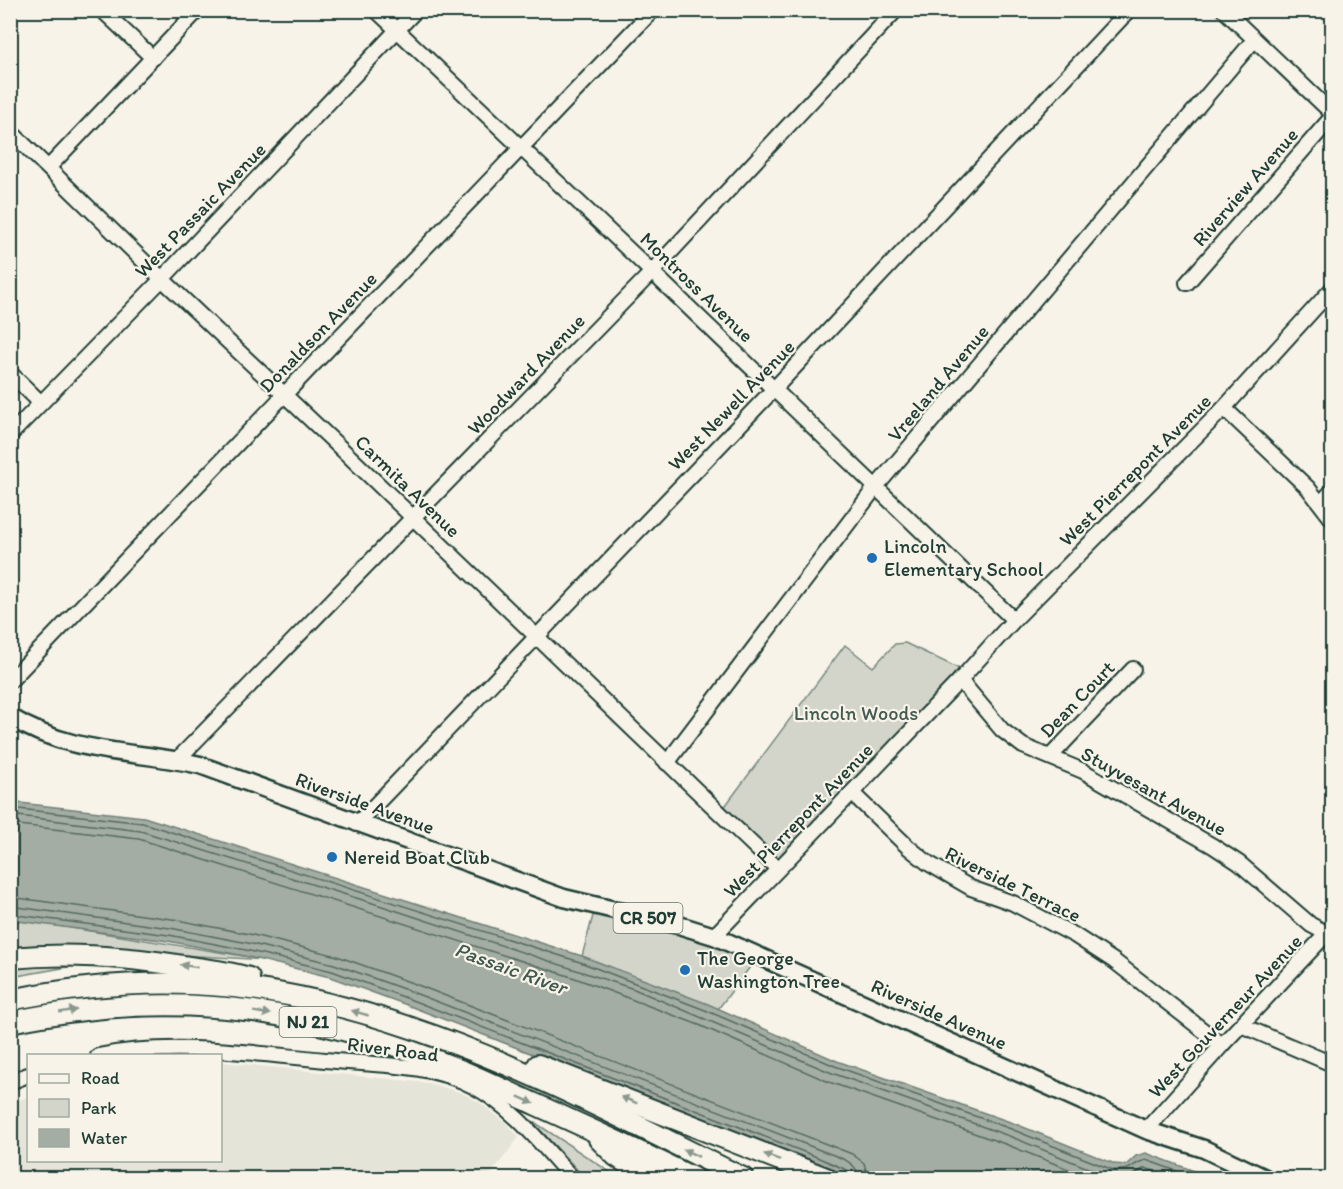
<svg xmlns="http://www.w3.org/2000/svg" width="1343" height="1189" font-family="Itim,sans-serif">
<rect width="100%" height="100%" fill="#f7f3e8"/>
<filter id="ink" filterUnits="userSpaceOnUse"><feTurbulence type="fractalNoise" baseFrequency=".0167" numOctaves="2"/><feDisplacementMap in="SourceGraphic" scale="12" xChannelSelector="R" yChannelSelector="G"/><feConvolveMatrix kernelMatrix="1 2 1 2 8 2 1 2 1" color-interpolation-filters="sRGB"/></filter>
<g filter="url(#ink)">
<polygon fill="#e5e4d9" points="221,1062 429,1083 462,1093 479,1102 505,1122 519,1137 488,1178 11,1178 11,1103 28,1097 28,1160 220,1160"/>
<g fill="#d3d5ca" stroke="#79897f" stroke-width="1.5">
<polygon points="905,643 964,671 779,860 723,809 845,645 873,667 895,644"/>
<polygon points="594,912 680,932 756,959 718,1009 582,956"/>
<polygon points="10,918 268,960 147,953 11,977"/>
<polygon points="531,1120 619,1178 585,1178"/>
</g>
<polygon fill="#a4ada3" stroke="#6f8077" stroke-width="1.5" points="11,802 144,817 582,956 708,1004 837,1061 1013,1123 1115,1164 1126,1165 1136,1156 1146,1153 1213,1178 851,1178 407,1005 330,977 245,956 168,941 11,920"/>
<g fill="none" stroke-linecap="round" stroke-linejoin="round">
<g stroke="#546a60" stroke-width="1.5">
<path d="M10,808L143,823L580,962L705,1010L835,1066L1011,1129L1113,1170C1135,1172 1129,1164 1146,1160L1196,1178"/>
<polyline points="10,815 141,831 382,906 634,989 832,1073 1009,1136 1110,1177 1130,1177 1145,1168 1175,1178"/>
<polyline points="10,824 139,839 575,978 699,1025 829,1082 1005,1144 1091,1178"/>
<polyline points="10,897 172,919 249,934 337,956 415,984 852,1154 864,1163 868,1178"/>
<path d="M10,906L170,928L248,943L334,964L412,992L815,1148C830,1155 858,1159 859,1178"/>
<polyline points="10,914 169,935 246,950 332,971 409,999 812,1155 849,1171 852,1178"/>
</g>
<g stroke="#1f3d34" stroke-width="18">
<g id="minor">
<polyline points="102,10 153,58"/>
<polyline points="376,10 652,272 1014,620"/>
<polyline points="1224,10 1332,113"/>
<polyline points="10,131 162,279 349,456 778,869"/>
<polyline points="49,167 198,10"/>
<polyline points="1187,283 1332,117"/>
<polyline points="10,373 41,403"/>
<polyline points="1224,408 1308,488 1332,519"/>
<polyline points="10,435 162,279 416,10"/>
<polyline points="1321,503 1332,491"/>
<polyline points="960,680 1002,730 1023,746 1083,771 1213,846 1239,863 1311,925 1332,936"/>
<polyline points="10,681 653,10"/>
<polyline points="1050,757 1133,669"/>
<polyline points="177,760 652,272 896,10"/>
<polyline points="667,763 875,488 1254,40"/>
<polyline points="852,793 908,847 928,863 971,888 1013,903 1074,935 1114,961 1222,1045"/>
<polyline points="357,824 774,389 1129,10"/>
<polyline points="714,936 960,680 1014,620 1224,408 1332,289"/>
<polyline points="1241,1025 1332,1064"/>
<path d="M98,1056C173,1041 250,1053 325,1060C374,1065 429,1063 473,1086C513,1107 542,1145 572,1178"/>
<polyline points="10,1082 28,1075"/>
<polyline points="1146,1130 1222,1045 1332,928"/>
</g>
</g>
<g stroke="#1f3d34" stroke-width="21">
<path id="major" d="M10,717C72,755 133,750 200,765L564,898L682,926L714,936L1146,1130L1204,1149L1265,1178"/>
</g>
<g stroke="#1f3d34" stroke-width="24">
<g id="highway">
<path d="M10,958C70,952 131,957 190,967C210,970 230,972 249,978"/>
<path d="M10,1000C92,983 176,978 259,990C432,1016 589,1102 743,1178"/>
<path d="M10,1022C91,1005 172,1000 254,1011C320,1021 393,1042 455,1068C483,1079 510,1093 537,1105C590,1129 642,1153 693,1178"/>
<polyline points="538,1065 826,1178"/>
<polyline points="599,1139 616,1156 649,1178"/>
</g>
</g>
<use href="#minor" stroke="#f7f3e8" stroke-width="14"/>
<use href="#major" stroke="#f7f3e8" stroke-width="16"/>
<use href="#highway" stroke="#f7f3e8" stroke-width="20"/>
</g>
<defs><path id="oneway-solid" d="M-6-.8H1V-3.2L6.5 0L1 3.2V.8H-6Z" transform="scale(1.5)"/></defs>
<g fill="#8b988e">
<use href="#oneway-solid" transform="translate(189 966) rotate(-171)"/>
<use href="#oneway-solid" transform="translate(68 1011) rotate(-9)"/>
<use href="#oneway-solid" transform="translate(262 1013) rotate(9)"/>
<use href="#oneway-solid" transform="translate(360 1013) rotate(-164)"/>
<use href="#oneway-solid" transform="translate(526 1100) rotate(24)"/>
<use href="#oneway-solid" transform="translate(629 1100) rotate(-158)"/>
<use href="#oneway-solid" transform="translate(691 1153) rotate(-154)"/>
<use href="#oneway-solid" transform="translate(772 1157) rotate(-159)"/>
</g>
</g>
<g fill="#1f6fb2" stroke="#f7f3e8" stroke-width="2">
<circle cx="872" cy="558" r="6"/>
<circle cx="332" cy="857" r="6"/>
<circle cx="685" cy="970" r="6"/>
</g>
<g text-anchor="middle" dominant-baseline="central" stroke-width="4.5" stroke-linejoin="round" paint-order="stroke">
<g fill="#f7f3e8" stroke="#60746a" stroke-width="1.5">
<rect x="613.5" y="903" width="69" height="30" rx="4.5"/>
<rect x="279.5" y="1007" width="57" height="30" rx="4.5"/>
</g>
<g font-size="18" font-weight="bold" fill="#1f3d34">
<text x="648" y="918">CR 507</text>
<text x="308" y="1022">NJ 21</text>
</g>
<g font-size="20" fill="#1f3d34" stroke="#f7f3e8">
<text transform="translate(1245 187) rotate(-49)">Riverview Avenue</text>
<text transform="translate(200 210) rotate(-46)">West Passaic Avenue</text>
<text transform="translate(697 287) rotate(44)">Montross Avenue</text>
<text transform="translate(318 332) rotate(-46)">Donaldson Avenue</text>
<text transform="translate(526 374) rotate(-46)">Woodward Avenue</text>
<text transform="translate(938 383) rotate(-50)">Vreeland Avenue</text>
<text transform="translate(731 405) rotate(-46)">West Newell Avenue</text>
<text transform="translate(1135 470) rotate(-45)">West Pierrepont Avenue</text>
<text transform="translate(408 486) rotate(44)">Carmita Avenue</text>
<text transform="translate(1077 699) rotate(-46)">Dean Court</text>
<text transform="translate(1154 791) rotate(29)">Stuyvesant Avenue</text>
<text transform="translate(365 803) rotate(20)">Riverside Avenue</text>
<text transform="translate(798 820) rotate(-46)">West Pierrepont Avenue</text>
<text transform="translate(1013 884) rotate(26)">Riverside Terrace</text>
<text transform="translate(939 1014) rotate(24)">Riverside Avenue</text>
<text transform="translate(1225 1016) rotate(-47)">West Gouverneur Avenue</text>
<text transform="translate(393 1049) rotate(7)">River Road</text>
</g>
<g font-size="20" fill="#1f3d34" stroke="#f7f3e8" text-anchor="start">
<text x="884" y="546">Lincoln<tspan x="884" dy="23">Elementary School</tspan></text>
<text x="344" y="857">Nereid Boat Club</text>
<text x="697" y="958">The George<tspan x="697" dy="23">Washington Tree</tspan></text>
</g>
<g font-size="20" fill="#435b52" stroke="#f7f3e8">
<text x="856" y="713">Lincoln Woods</text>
</g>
<g font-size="21" font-style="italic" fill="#405950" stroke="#f7f3e8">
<text transform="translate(511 968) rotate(20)">Passaic River</text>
</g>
</g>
<rect width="1343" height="1189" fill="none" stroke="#f7f3e8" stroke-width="36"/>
<rect x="18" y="18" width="1307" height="1153" fill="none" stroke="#1f3d34" stroke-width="2" filter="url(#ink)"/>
<rect x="27" y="1054" width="195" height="108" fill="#f7f3e8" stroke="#a1aaa0" stroke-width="1.5"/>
<rect x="39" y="1074" width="30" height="9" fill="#f7f3e8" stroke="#a1aaa0" stroke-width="1.5"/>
<text x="81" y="1084" font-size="18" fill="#1f3d34">Road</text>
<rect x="39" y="1099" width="30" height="18" fill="#d3d5ca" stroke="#a1aaa0" stroke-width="1.5"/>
<text x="81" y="1114" font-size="18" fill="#1f3d34">Park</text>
<rect x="39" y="1129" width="30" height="18" fill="#a4ada3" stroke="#a1aaa0" stroke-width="1.5"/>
<text x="81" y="1144" font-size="18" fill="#1f3d34">Water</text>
</svg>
